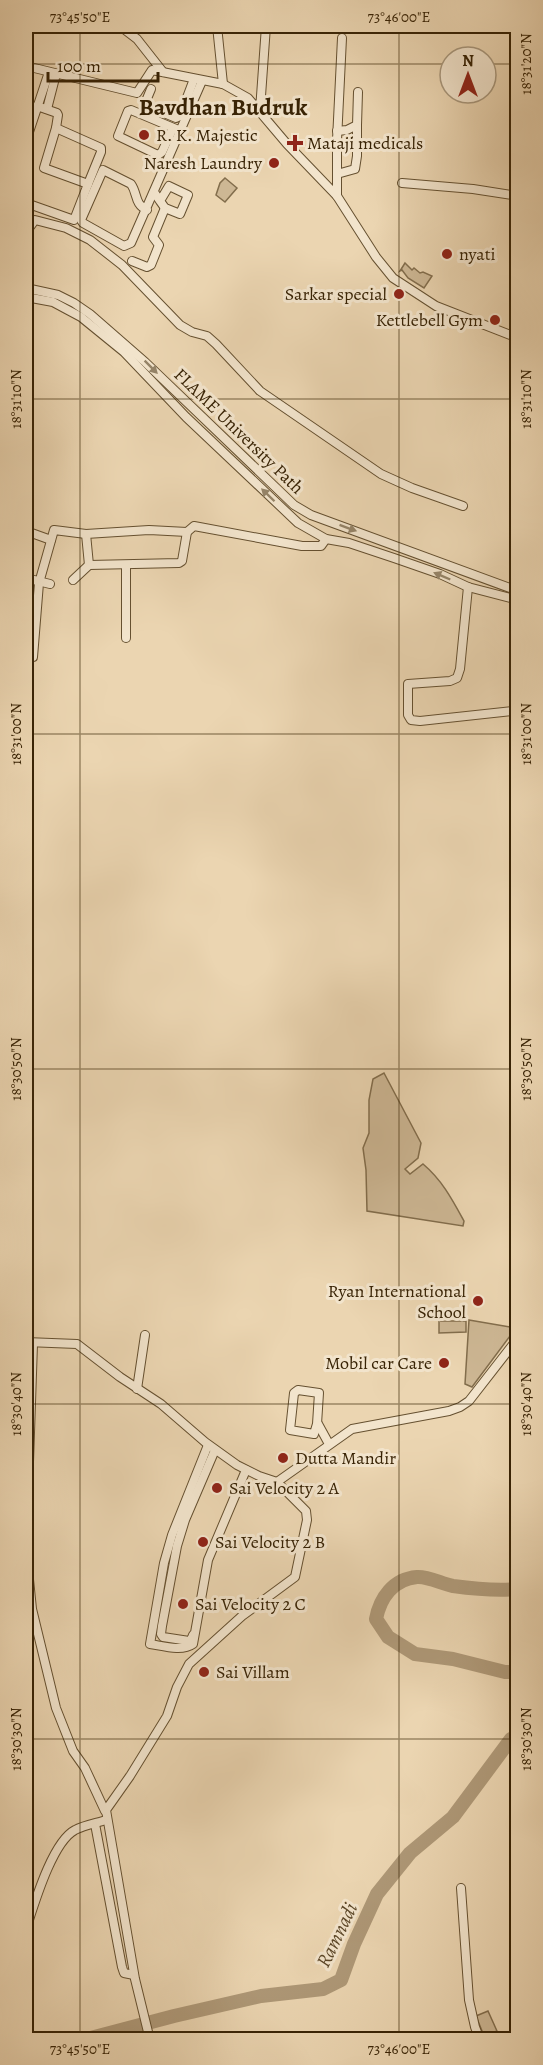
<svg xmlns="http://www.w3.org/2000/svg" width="543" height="2065" font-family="Alegreya,serif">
<rect width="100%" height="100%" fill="#ebd5b1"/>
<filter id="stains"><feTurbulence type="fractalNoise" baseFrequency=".00333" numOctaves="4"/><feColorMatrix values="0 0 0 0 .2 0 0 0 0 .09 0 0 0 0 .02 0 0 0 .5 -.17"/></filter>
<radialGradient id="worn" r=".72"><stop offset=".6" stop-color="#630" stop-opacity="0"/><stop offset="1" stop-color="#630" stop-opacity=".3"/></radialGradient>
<g fill="#cdb794" stroke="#826d4c" stroke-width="1.5">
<polygon points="225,178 237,188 225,202 216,195 220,183"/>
<polygon points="405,263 412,270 414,268 420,273 423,272 432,276 424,288 408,278 402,270 400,271"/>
<path d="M384,1073L421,1143L418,1158L405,1169L410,1174L423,1164C442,1180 452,1199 464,1221L463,1226L367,1211L366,1170L363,1148L369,1133V1100L373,1079Z"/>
<polygon points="469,1320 516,1328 472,1387 465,1384"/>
<polygon points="439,1321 466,1321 466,1332 439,1333"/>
<polygon points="488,2011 497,2031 484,2036 476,2016"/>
</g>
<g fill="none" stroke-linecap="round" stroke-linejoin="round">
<g stroke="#ae9877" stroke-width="14">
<path d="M518,1589C496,1591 475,1589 453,1586C442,1584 428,1576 417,1577C393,1579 380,1598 376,1619L388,1637L415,1654L453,1659L505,1672H518"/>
<polyline points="83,2040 174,2016 261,1996 323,1989 341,1980 354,1944 377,1894 410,1853 453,1817 511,1739 518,1736"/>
</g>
<g stroke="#655030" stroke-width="10">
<g id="minor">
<polyline points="120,26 137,39 163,72"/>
<polyline points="217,26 223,84"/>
<polyline points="26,66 137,93 152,70 223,84 248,98 287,144 337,196 376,257 393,278 436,306 518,338"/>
<polyline points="151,89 146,101 147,106 176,118 180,116 194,79"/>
<polyline points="37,106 57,113 58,115 56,128 101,148 101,152 88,184"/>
<polyline points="47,109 56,74"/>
<polyline points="260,110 266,26"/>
<polyline points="173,128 162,152 158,155 118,136 128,111 131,110 181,131"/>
<polyline points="337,131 347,130 357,125 358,92"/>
<polyline points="26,141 49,72"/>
<polyline points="26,173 26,175"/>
<polyline points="337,174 355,169 357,156 357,125"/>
<polyline points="402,183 473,189 518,196"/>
<polyline points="154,192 160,201 169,186 188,195 180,214 165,208 160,201"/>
<polyline points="337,196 337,140 342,38"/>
<polyline points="26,203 74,220 88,184 44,168 56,128"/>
<path d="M147,210C134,204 138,194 131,184L103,170L81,220L83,223L124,246L131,243L202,81"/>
<polyline points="26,232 35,220 66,228 90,240 122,265 180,325 192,332 207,336 216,344 260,391 381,474 412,488 463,506"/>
<polyline points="132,261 147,267 151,265 159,245 153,237 165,208"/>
<polyline points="26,288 58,295 74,303 90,314 145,362 294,505 311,515 518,591"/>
<polyline points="26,297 53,302 66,309 81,317 124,352 186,417 298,523 326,539 349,543 394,558 440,574 468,587 518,600"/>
<polyline points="26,531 51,540"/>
<polyline points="89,565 86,534 149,530 187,532"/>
<polyline points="26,578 50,584"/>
<polyline points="73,580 89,565 179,563 182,561 187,532 194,526 302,546 321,546 326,539"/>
<polyline points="468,587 460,669 457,678 450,681 408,684 408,715 411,720 420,721 513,711 518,712"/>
<polyline points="126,638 126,566"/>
<polyline points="26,657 33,657 39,583 54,530 86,534"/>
<polyline points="26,1342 77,1344 120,1377 161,1404 205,1442 237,1465 259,1476 277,1482 306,1511 307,1520 295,1577 242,1616 189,1664 177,1687 167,1716 130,1776 106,1810 135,1979 150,2040"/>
<polyline points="33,1344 26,1550 32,1609 56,1708 73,1751 85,1768 105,1811"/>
<polyline points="137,1389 145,1335"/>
<polygon points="298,1390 319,1393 317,1424 314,1434 290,1430 294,1393"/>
<polyline points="318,1424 329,1444"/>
<path d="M208,1445L172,1535L164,1563L150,1644C163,1646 182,1652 193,1644L208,1560L246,1470"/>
<polyline points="277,1482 352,1429 449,1411 460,1407 469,1401 518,1338"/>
<polyline points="193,1635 191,1640 189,1641 163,1637 161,1634 162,1626 177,1546 185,1520 215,1450"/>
<polyline points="95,1824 122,1967 124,1973 134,1975"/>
<polyline points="461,1888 469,2000 475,2027 480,2040"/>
<path d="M26,1929C34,1905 52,1842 75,1830C84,1825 97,1823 106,1820"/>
</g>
</g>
<g stroke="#382305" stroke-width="14">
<polyline id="major" points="511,2040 518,2034"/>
</g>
<use href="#minor" stroke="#f2e4cc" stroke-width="8"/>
<use href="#major" stroke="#ebd5b1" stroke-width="10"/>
</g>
<defs><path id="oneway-solid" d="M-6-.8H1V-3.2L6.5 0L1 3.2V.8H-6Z" transform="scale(1.5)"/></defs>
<g fill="#958468">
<use href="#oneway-solid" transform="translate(151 367) rotate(45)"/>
<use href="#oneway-solid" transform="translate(268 495) rotate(-136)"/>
<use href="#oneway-solid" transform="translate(348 528) rotate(20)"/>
<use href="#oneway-solid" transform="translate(442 576) rotate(-157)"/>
</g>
<path fill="none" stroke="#382305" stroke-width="1.5" stroke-opacity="0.45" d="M80,26V2040M399,26V2040M26,64H450M486,64H518M26,399H518M26,734H518M26,1069H518M26,1404H518M26,1739H518"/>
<g fill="#8f2418" stroke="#f2e4cc" stroke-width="2">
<circle cx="144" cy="135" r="6"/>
<path d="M292 134h6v6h6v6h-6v6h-6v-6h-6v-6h6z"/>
<circle cx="274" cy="163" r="6"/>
<circle cx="447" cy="254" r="6"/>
<circle cx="399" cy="294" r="6"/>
<circle cx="495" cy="320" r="6"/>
<circle cx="478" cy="1301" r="6"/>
<circle cx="444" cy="1363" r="6"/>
<circle cx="283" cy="1458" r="6"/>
<circle cx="217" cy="1488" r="6"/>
<circle cx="203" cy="1542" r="6"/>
<circle cx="183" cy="1604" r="6"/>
<circle cx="204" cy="1672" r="6"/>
</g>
<g text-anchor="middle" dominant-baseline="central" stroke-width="6" stroke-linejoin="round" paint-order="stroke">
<g font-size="18" fill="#382305" stroke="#f2e4cc" text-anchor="start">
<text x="156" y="135">R. K. Majestic</text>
<text x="307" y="143">Mataji medicals</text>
<text x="262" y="163" text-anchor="end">Naresh Laundry</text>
<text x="459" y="254">nyati</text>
<text x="387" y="294" text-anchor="end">Sarkar special</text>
<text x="483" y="320" text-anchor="end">Kettlebell Gym</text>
<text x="466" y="1291" text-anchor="end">Ryan International<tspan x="466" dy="21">School</tspan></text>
<text x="432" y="1363" text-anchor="end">Mobil car Care</text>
<text x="295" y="1458">Dutta Mandir</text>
<text x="229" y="1488">Sai Velocity 2 A</text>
<text x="215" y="1542">Sai Velocity 2 B</text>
<text x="195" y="1604">Sai Velocity 2 C</text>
<text x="216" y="1672">Sai Villam</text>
</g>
<g font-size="18" fill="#382305" stroke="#f2e4cc">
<text transform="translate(239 431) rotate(44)">FLAME University Path</text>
</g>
<g font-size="20" font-style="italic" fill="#5b4627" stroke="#f2e4cc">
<text transform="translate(337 1935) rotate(-64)">Ramnadi</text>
</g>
<g font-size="24" font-weight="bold" fill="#382305" stroke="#f2e4cc">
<text x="223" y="107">Bavdhan Budruk</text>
</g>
</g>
<rect width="543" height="2065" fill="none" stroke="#ebd5b1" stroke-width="66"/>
<g transform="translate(468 75)"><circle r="28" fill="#f2e4cc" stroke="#a8977c" stroke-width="1.5"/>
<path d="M0-4.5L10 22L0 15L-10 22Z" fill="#8f2418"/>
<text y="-9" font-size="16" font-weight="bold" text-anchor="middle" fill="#382305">N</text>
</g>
<path d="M48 72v9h110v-9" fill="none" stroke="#382305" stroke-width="3"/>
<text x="57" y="72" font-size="18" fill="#382305" stroke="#f2e4cc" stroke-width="4.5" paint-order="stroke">100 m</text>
<rect x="33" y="33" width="477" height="1999" fill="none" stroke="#382305" stroke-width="2"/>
<g font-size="15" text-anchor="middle" fill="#382305">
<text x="80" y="22">73°45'50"E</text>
<text x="399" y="22">73°46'00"E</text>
<text transform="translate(526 64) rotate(-90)" y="5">18°31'20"N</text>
<text transform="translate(16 399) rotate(-90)" y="5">18°31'10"N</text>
<text transform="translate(526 399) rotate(-90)" y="5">18°31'10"N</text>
<text transform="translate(16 734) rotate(-90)" y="5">18°31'00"N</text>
<text transform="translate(526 734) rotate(-90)" y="5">18°31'00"N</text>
<text transform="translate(16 1069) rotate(-90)" y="5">18°30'50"N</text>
<text transform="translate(526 1069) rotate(-90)" y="5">18°30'50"N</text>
<text transform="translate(16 1404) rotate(-90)" y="5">18°30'40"N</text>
<text transform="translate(526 1404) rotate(-90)" y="5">18°30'40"N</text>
<text transform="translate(16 1739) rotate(-90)" y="5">18°30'30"N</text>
<text transform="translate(526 1739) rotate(-90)" y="5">18°30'30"N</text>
<text x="80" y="2054">73°45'50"E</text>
<text x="399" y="2054">73°46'00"E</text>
</g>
<rect width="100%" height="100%" filter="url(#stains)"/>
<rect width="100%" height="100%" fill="url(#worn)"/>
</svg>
